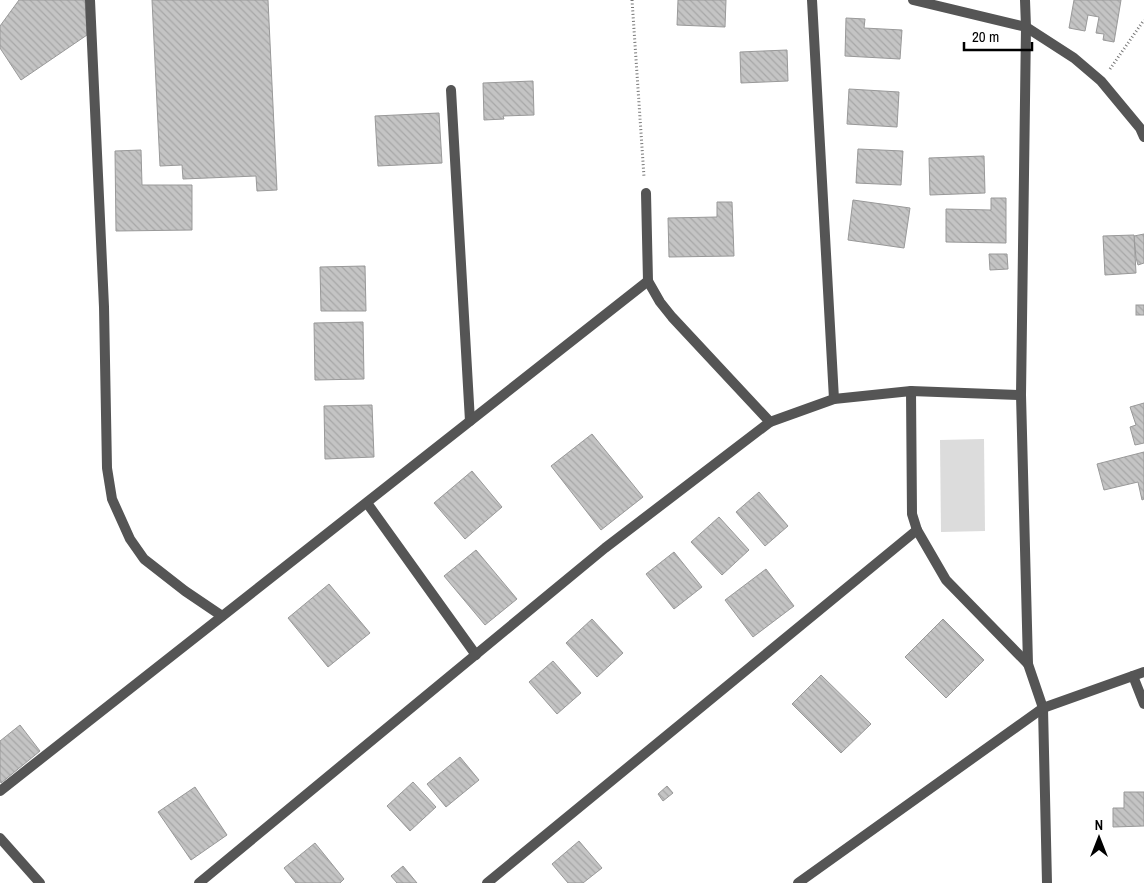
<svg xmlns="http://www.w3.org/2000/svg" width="1144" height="883" font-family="'Archivo Narrow',sans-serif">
<defs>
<pattern id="building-back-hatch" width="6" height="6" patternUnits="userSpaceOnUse" patternTransform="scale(1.25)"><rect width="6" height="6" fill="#c4c4c4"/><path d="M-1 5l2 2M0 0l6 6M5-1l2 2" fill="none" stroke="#a7a7a7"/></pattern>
</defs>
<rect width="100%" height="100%" fill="#fff"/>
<polygon fill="#dcdcdc" points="984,439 985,531 941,532 940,440"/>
<g fill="url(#building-back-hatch)" stroke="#999">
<polygon points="19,0 85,0 87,35 21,80 0,48 0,26"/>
<polygon points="152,0 268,0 277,190 257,191 256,176 183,179 182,165 160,166"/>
<polygon points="678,0 726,0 725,27 677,25"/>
<polygon points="1074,0 1121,0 1114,42 1103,40 1104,34 1096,33 1099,17 1088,15 1085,31 1069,28"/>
<polygon points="846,18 865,19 864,28 902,30 900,59 845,56"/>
<polygon points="787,50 788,81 741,83 740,52"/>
<polygon points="533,81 534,115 503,116 504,119 484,120 483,83"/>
<polygon points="849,89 899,92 897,127 847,124"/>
<polygon points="439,113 442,163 378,166 375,116"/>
<polygon points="858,149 903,151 901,185 856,183"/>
<polygon points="141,150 142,185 192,185 192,230 116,231 115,151"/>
<polygon points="984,156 985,193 930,195 929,158"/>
<polygon points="991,198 1006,198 1006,243 946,242 946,209 991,210"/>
<polygon points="853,200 910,208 904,248 848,240"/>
<polygon points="717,202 732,202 734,256 669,257 668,218 717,217"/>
<polygon points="1144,234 1144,263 1138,265 1136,258 1134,236"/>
<polygon points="1134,235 1136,273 1105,275 1103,236"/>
<polygon points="989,254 1007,254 1008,269 990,270"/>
<polygon points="365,266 366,311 321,311 320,267"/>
<rect x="1136" y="305" width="8" height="10"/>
<polygon points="363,322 364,379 315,380 314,323"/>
<polygon points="1144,403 1144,443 1135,445 1130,427 1136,425 1130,407"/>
<polygon points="372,405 374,457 325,459 324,406"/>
<polygon points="592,434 643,497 601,530 551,466"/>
<polygon points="1144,452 1144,499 1142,500 1138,482 1104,490 1097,464"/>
<polygon points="472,471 502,507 465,539 434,503"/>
<polygon points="759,492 788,526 765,546 736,512"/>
<polygon points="719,517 749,550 722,575 691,542"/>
<polygon points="476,550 517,599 485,625 444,576"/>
<polygon points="674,552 702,587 674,609 646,574"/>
<polygon points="766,569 794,606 753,637 725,600"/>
<polygon points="329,584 370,633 328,667 288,618"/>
<polygon points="592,619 623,653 597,677 566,643"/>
<polygon points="943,619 984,660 946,698 905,657"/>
<polygon points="553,661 581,693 557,714 529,682"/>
<polygon points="821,675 871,724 841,753 792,704"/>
<polygon points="20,725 40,751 1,783 0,781 0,741"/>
<polygon points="460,757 479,780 446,807 427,784"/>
<polygon points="413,782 436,807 410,831 387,806"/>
<polygon points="667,786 673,793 663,801 658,794"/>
<polygon points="195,787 227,835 191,860 158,812"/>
<polygon points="1124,792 1144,792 1144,826 1113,827 1113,808 1124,808"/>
<polygon points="579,841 602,868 583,883 568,883 552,864"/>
<polygon points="315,843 344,879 340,883 296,883 284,868"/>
<polygon points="403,866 417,883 397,883 391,876"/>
</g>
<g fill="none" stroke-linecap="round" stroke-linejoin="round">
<g stroke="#777" stroke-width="3" stroke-dasharray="1 2.5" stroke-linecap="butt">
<polyline points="632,0 644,177"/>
<polyline points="1110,69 1144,20"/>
</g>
<g stroke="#555" stroke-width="10">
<polyline points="90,0 104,307 107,468 112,499 130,539 144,559 185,591 222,616"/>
<polyline points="812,0 834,399"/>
<polyline points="913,0 1026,27 1074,58 1101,81 1140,128 1144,137"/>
<polyline points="1025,0 1026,27 1021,395 1028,664 1043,708 1047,883"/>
<polyline points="451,90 470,421"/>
<polyline points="646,193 648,281 660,302 672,317 770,422"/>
<polyline points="911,391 912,514 917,530 946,580 1028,664"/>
<polyline points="367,503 476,655"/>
<polyline points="1133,676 1144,704"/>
<polyline points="0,791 648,281"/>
<polyline points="0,838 40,883"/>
<polyline points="199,883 605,548 770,422 834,399 911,391 1021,395"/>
<polyline points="487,883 917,530"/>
<polyline points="798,883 1043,708 1144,672"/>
</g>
</g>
<g transform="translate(1099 838)" stroke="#ffffff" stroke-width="4" paint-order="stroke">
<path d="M0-4L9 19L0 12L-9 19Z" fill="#000000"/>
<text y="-8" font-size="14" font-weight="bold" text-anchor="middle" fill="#000000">N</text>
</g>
<path d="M964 42v8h68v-8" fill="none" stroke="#000000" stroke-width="2.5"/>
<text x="972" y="42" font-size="15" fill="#000000" stroke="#ffffff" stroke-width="4" paint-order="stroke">20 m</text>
</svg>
